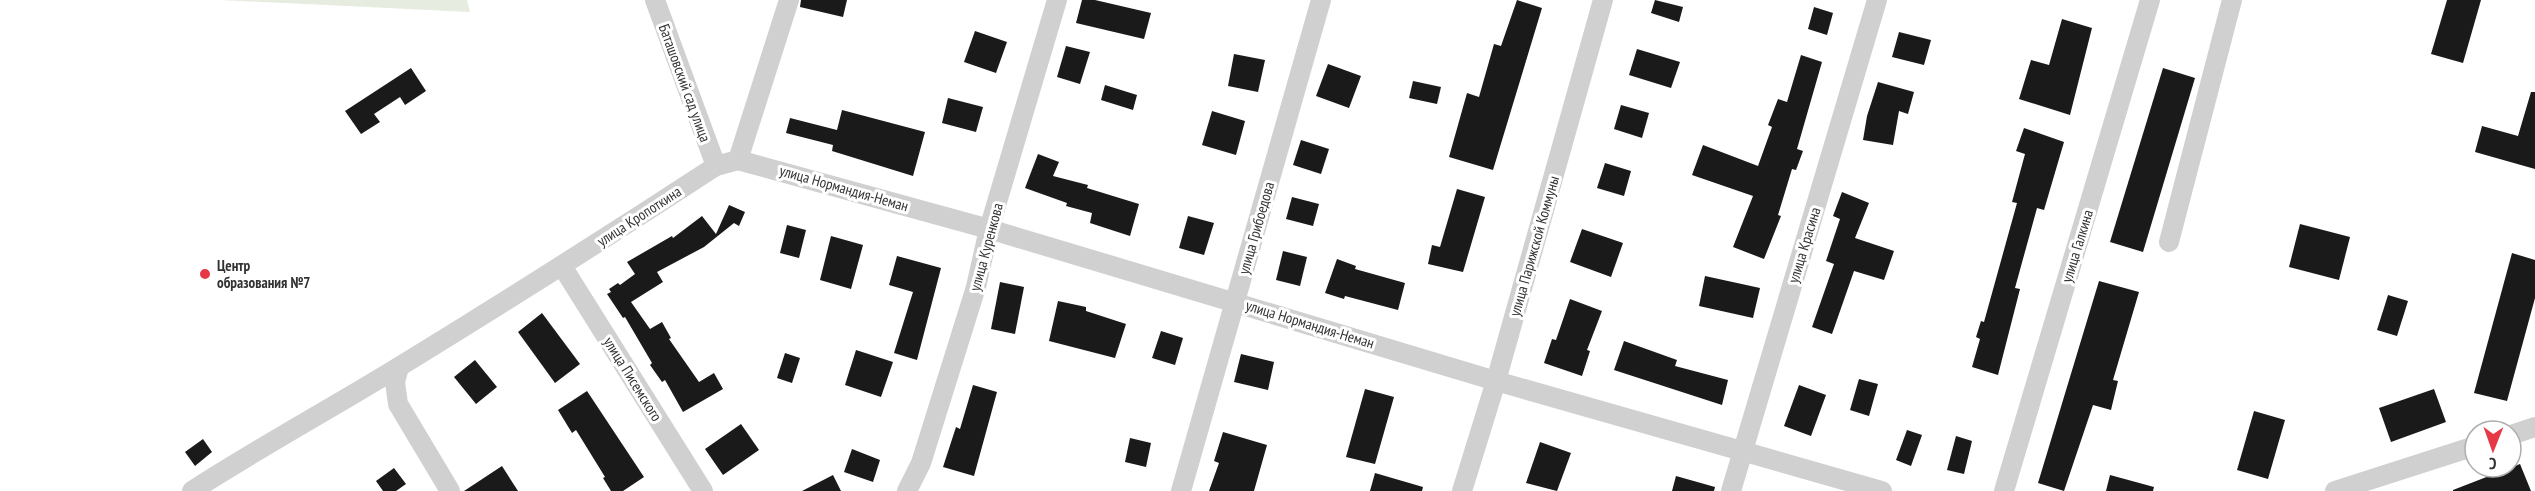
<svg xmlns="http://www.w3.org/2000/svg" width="2535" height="491" font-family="'PT Sans Narrow',sans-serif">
<rect width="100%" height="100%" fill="#fff"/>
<polygon fill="#e6ecdf" points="221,0 467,0 470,12"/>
<g fill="#1a1a1a">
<polygon points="801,0 847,0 843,17 800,7"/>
<polygon points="1082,0 1095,0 1151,13 1144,39 1076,23"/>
<polygon points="1517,0 1542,8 1493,170 1449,157 1467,93 1479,97 1494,44 1501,46"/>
<polygon points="1655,0 1683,7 1679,22 1651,13"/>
<polygon points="2447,0 2481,0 2463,63 2431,54"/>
<polygon points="1814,7 1833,13 1827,35 1808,29"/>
<polygon points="2062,19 2092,28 2070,115 2019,99 2031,60 2049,65"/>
<polygon points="975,31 1007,42 996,73 964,62"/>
<polygon points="1899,32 1931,40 1924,65 1892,57"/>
<polygon points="1066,46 1090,52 1080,84 1057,77"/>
<polygon points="1637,49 1680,62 1671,88 1629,75"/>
<polygon points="1234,54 1265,60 1258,92 1228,86"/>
<polygon points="1801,55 1822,62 1797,149 1803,151 1796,170 1792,169 1778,215 1781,216 1764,259 1733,247 1753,196 1692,175 1703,145 1758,166 1772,127 1768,125 1778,99 1787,102"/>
<polygon points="1328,64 1361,76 1349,108 1316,96"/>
<polygon points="411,68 426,91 405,105 400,97 374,114 380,122 361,134 345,111"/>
<polygon points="2163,68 2195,78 2143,252 2110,242"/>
<polygon points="1413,81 1441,87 1437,104 1409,98"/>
<polygon points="1878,82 1914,92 1908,114 1899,111 1893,145 1863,140 1867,116"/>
<polygon points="1105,85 1137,95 1133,110 1101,100"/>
<polygon points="2531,92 2535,92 2535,169 2475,152 2482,126 2518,136"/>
<polygon points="948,98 983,107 976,132 942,123"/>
<polygon points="1621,105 1649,113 1642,138 1614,129"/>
<polygon points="842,110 925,132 913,176 832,151 833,145 786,133 790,118 837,130"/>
<polygon points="1212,111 1245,121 1236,155 1202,145"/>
<polygon points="2024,128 2064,142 2044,210 2037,208 2015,288 2020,289 1998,375 1972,367 1980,339 1976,337 1981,321 1984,322 2017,203 2012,202 2025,154 2016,151"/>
<polygon points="1301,140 1329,149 1321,174 1293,165"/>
<polygon points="1038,154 1059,162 1053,176 1088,185 1087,188 1139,204 1130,236 1090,223 1092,213 1066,206 1067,203 1025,188"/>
<polygon points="1605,163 1631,171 1624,196 1597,188"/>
<polygon points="1457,189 1485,197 1463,272 1428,264 1432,245 1440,247"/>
<polygon points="1842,192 1869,203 1855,238 1894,251 1884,280 1854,271 1832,334 1812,327 1834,264 1826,261 1840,219 1833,216"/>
<polygon points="1292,197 1319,204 1313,226 1286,219"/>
<polygon points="729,205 745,212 739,226 734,223 704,247 657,272 663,282 631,302 650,329 662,322 671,338 669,339 699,382 714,373 723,389 683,412 665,380 662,382 650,365 652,363 625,317 623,318 607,294 611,292 609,289 618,283 620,285 635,274 627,262 672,236 673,238 702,216 716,234"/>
<polygon points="1188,216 1214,223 1204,255 1179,248"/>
<polygon points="2300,224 2350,237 2339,280 2289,267"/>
<polygon points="787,225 806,230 799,258 780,253"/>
<polygon points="1582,229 1623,243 1611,277 1570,262"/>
<polygon points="831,236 863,245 851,289 820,280"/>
<polygon points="1283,251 1307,257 1300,286 1276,280"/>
<polygon points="2512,253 2535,260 2535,298 2507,401 2474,393"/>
<polygon points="897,256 941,268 917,360 894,353 913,292 889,285"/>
<polygon points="1337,259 1356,266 1355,269 1405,283 1398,310 1345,296 1344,299 1325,293"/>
<polygon points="1705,276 1760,288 1753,318 1699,306"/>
<polygon points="2099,281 2139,292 2113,380 2118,381 2111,410 2093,405 2064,491 2038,483"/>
<polygon points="1000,282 1024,287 1015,334 991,329"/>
<polygon points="2388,295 2408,301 2397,336 2377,330"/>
<polygon points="1570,299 1602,311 1587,350 1590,351 1582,376 1544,363 1552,339 1556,340"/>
<polygon points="1058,301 1086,307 1086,311 1126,324 1115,358 1049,341"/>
<polygon points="542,313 580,364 555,383 518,332"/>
<polygon points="1161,331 1183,338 1175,365 1152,358"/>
<polygon points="1624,341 1677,360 1675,366 1728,380 1722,405 1614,370"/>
<polygon points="856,350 893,362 881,397 845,385"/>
<polygon points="785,353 800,358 792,383 777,378"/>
<polygon points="1241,354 1274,362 1268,390 1234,382"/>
<polygon points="475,360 497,387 476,404 454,377"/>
<polygon points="1859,379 1878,384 1869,416 1850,410"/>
<polygon points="973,385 997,392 974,476 943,467 956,427 960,429"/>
<polygon points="1799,385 1826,395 1811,436 1784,426"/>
<polygon points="1365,389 1394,397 1375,464 1346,457"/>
<polygon points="2434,389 2446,422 2391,442 2379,408"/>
<polygon points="587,391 644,477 623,491 611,491 603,478 605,477 576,430 572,433 558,410"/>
<polygon points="2254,411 2285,420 2268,479 2237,470"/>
<polygon points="741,424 759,450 723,475 705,449"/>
<polygon points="1907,430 1922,435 1911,466 1896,460"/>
<polygon points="1223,432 1267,445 1254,491 1209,491 1219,463 1214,461"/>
<polygon points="1956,436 1972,441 1964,474 1947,470"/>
<polygon points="1130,438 1151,443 1146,467 1125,462"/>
<polygon points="203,439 212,452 195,466 185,452"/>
<polygon points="1540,442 1571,453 1557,491 1526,483"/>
<polygon points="852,449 880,460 873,482 844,472"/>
<polygon points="2520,464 2531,491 2453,491 2453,490"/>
<polygon points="502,466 518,491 464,491"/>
<polygon points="394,468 406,484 396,491 383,491 376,481"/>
<polygon points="1375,473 1423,487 1422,491 1370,491"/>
<polygon points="833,475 841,491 802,491"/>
<polygon points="2110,475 2154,487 2153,491 2106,491"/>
<polygon points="1676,476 1715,487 1714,491 1672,491"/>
</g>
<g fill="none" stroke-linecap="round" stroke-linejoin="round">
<g stroke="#d0d0d0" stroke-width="20">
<polyline points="655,0 716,166"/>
<polyline points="738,160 789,0"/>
<polyline points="2169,242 2232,0"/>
<polyline points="562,266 703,491"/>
<polyline points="399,367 395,382 398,404 450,491"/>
<polyline points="2511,435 2535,427"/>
<path d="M192,491C260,447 332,408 402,365C508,300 612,234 716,166L738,160L989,229L1496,381L1882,491"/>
<polyline points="907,491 921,463 976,287 989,229 1057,0"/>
<polyline points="1181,491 1321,0"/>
<polyline points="1462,491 1496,381 1603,0"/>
<polyline points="1731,491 1877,0"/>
<polyline points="2004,491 2150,0"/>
<polyline points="2335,491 2475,446"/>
</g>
</g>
<circle fill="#e63946" stroke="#fff" stroke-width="2" cx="205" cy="274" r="6"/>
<g text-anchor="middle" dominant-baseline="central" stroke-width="6" stroke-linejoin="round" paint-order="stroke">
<g font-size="15" fill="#333" stroke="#fff">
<text transform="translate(685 83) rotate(70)">Баташовский сад улица</text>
<text transform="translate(844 188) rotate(16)">улица Нормандия-Неман</text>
<text transform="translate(639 216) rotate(-33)">улица Кропоткина</text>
<text transform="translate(1256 228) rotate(-74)">улица Грибоедова</text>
<text transform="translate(1804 245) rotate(-73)">улица Красина</text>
<text transform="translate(1534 246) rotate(-74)">улица Парижской Коммуны</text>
<text transform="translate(2077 246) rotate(-73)">улица Галкина</text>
<text transform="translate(986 247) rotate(-75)">улица Куренкова</text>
<text transform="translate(1310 324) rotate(17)">улица Нормандия-Неман</text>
<text transform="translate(633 379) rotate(58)">улица Писемского</text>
</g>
<g font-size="15" font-weight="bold" fill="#333" stroke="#fff" text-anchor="start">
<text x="217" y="265">Центр<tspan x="217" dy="17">образования №7</tspan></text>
</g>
</g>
<g transform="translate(2493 449) rotate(181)"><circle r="28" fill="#ffffff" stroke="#adadad" stroke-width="1.5"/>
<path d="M0-4.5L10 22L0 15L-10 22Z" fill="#e63946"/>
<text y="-9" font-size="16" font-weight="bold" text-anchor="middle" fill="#333333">С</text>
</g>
</svg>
